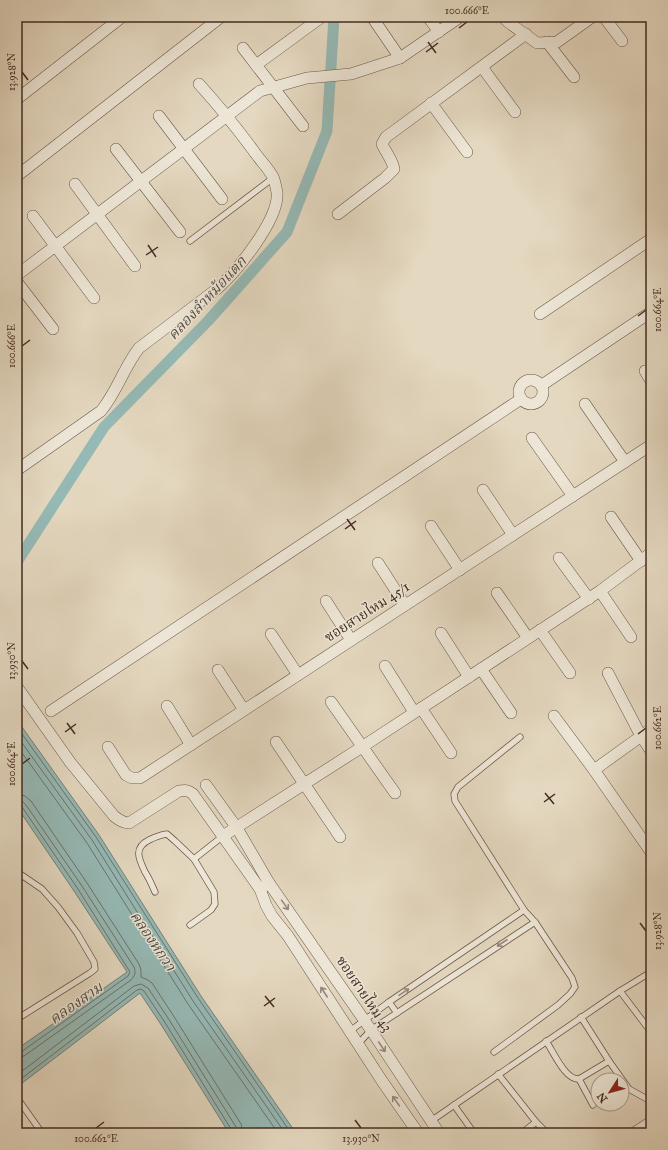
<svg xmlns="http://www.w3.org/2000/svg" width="668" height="1150" font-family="'IM FELL Great Primer','Noto Serif Thai',serif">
<rect width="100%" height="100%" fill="#e4d8c0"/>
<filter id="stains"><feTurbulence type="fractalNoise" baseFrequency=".005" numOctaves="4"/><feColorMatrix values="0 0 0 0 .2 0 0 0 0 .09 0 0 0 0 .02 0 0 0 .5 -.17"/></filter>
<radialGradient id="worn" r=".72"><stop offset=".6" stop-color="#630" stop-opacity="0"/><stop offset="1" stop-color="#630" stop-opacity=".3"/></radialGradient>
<polygon fill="#95b9b5" stroke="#75807a" points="17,720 99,835 201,996 296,1133 229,1133 160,1023 140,993 17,1087 17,1049 127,972 74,891 17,807"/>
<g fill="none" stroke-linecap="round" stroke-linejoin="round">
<g stroke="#6c726b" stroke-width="1">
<polyline points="17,727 96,837 198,998 291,1133"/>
<polyline points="17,736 92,840 193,1001 285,1133"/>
<polyline points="17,746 87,843 188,1004 278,1133"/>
<polyline points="17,794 25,796 31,801 87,883 139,964 141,970 141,977 148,980 152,983 173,1015 241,1124 243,1133"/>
<path d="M17,800L22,801L26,805L82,886L134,967C136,972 135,976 131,980L24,1056L17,1057"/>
<polyline points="17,805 22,807 78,889 130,972 128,976 21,1052 17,1052"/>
<polyline points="17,1075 134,986 141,984 148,988 168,1018 236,1127 237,1133"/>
<polyline points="17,1082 137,990 141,989 144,991 164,1021 231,1129 232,1133"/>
</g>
<polyline stroke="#95b9b5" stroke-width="11" points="17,562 104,427 208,321 287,232 327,131 334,17"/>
<g stroke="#6c5649" stroke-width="7">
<g id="lane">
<polyline points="190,241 273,178"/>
<polyline points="17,872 42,889 58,907 77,933 94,962 95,969 90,973 17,1019"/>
<path d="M155,892C152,885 149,878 145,872C139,859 133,848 149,840C155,837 160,835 167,834L175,841L194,859L223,836"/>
<polyline points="190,925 211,910 215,904 214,892 194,859"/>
<polyline points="620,991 651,1032"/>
<polyline points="389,1002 397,1013"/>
<polyline points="581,1017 609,1061 629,1089 647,1099 651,1099"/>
<polyline points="350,1031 389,1002 524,910"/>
<path d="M546,1041C553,1051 565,1080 579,1079L609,1061"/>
<polyline points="358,1044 371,1030 535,922"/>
<polyline points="494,1052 558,1005 570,994 575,987 572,978 535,922 524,910 455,801 454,794 458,787 520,737"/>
<polyline points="498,1074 536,1122 547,1133"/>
<polyline points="579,1079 593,1105"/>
<polyline points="20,1102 42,1133"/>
<polyline points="454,1105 474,1133"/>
<polyline points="431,1121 620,991 651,972"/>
<polyline points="522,1133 536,1122"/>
</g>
</g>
<g stroke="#6c5649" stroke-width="12">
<g id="street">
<polyline points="372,17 400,58"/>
<polyline points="428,17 439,32"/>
<polyline points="503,17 508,22 537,43 557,42 592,17"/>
<polyline points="604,17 622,41"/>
<polyline points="547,42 574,77"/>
<polyline points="243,48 303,126"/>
<polyline points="256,65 319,19"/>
<polyline points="482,67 515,112"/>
<polyline points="17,99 122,17"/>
<polyline points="431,103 467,152"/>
<polyline points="159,116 222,199"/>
<polyline points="116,149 180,232"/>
<polyline points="17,176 221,17"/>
<polyline points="75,184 135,266"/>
<path d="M338,214L385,178L394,169C392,159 386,153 382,144L386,137L526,34"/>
<polyline points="33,216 94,298"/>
<polyline points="17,275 260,91 307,78 351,74 400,58 460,17"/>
<polyline points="17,282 53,329"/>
<polyline points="540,314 651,239"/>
<polyline points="645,371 651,381"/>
<circle cx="531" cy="392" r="12"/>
<polyline points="542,385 651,312"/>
<polyline points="585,404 625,462"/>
<polyline points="532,438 573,496"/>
<path d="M17,470L101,411C117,392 124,367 139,348L217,289C236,272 280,219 277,192C276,188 275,181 273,177C268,168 259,159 253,150C236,127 218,105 199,84"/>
<polyline points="483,490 513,535"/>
<polyline points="611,517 641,561"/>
<polyline points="431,526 460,570"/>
<polyline points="559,558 589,599"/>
<polyline points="378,563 405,605"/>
<polyline points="600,591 631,637"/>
<polyline points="497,593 528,638"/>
<polyline points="326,601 351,640"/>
<polyline points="540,630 570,673"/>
<polyline points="441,633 469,677"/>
<polyline points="271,634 298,675"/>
<polyline points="385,666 414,712"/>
<polyline points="481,669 511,713"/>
<polyline points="218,670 244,710"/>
<polyline points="608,673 641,736 651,751"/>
<path d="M17,687L70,762L114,816C119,820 123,823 129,823L179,791C185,790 188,790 193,794L260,889L266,905L272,916L288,936L382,1081L418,1133"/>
<polyline points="331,702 395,793"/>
<polyline points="167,706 191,745"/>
<polyline points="421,708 451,753"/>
<polyline points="51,711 521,399"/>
<polyline points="554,716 594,770 651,852"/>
<polyline points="276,742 340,837"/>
<polyline points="108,747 126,775 132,778 140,778 651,445"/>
<polyline points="594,770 651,729"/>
<polyline points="206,785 237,828 269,883"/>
<polyline points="223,836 362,747 600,591 651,553"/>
<polyline points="260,889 269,883 371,1030 439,1133"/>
<polyline points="634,1133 651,1122"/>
</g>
</g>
<use href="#lane" stroke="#ede6d6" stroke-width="5.5"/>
<use href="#street" stroke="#ede6d6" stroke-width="11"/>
</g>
<defs><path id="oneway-shaft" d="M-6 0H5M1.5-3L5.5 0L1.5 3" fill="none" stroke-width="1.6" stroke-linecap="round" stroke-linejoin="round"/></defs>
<g stroke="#98887c">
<use href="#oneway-shaft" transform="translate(285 905) rotate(55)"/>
<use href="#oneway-shaft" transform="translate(502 943) rotate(147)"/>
<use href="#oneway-shaft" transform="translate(324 992) rotate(-123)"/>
<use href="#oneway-shaft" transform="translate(404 992) rotate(-34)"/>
<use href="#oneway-shaft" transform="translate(382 1047) rotate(56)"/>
<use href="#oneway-shaft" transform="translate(396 1101) rotate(-125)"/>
</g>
<path fill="none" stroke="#442b21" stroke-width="1.5" d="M459,28L467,22M428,42L436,53M426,52L438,43M22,72L28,80M148,245L156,257M146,255L158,247M638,316L646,310M22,346L30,340M347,519L355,530M345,529L356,521M22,661L28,669M67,723L75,734M65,732L76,724M638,734L646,728M22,764L30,758M545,793L554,804M544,802L555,794M640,923L646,931M265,996L274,1007M264,1006L275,998M355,1120L361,1128M96,1128L104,1122"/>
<g text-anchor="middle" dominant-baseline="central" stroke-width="3" stroke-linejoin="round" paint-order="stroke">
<g font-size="14" fill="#442b21" stroke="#ede6d6">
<text transform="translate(367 612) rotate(-33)">ซอยสายไหม 45/1</text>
<text transform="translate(364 994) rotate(56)">ซอยสายไหม 43</text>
</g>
<g font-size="15" font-style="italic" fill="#584e46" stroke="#ede6d6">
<text transform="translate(207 298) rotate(-47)">คลองลำหม้อแตก</text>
<text transform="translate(153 941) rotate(56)">คลองหกวา</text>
<text transform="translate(76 1003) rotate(-35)">คลองสาม</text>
</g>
</g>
<rect width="668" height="1150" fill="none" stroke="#e4d8c0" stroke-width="44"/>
<g transform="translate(610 1092) rotate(234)"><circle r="19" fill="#ede6d6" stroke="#a99b8e"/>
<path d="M0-3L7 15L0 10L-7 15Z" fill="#8f2418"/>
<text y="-6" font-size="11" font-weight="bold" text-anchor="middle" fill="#442b21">N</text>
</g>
<rect x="22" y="22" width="624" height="1106" fill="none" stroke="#442b21" stroke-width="1.5"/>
<g font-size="10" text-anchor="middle" fill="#442b21">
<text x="467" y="14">100.666°E</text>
<text transform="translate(11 72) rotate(-90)" y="4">13.928°N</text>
<text transform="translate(657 310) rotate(-90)" y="4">100.664°E</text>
<text transform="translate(11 346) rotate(-90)" y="4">100.666°E</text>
<text transform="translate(11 661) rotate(-90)" y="4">13.930°N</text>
<text transform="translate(657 728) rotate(-90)" y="4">100.662°E</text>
<text transform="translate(11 764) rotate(-90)" y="4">100.664°E</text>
<text transform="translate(657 931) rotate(-90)" y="4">13.928°N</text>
<text x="96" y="1142">100.662°E</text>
<text x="361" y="1142">13.930°N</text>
</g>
<rect width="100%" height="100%" filter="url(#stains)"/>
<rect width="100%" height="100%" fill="url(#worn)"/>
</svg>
